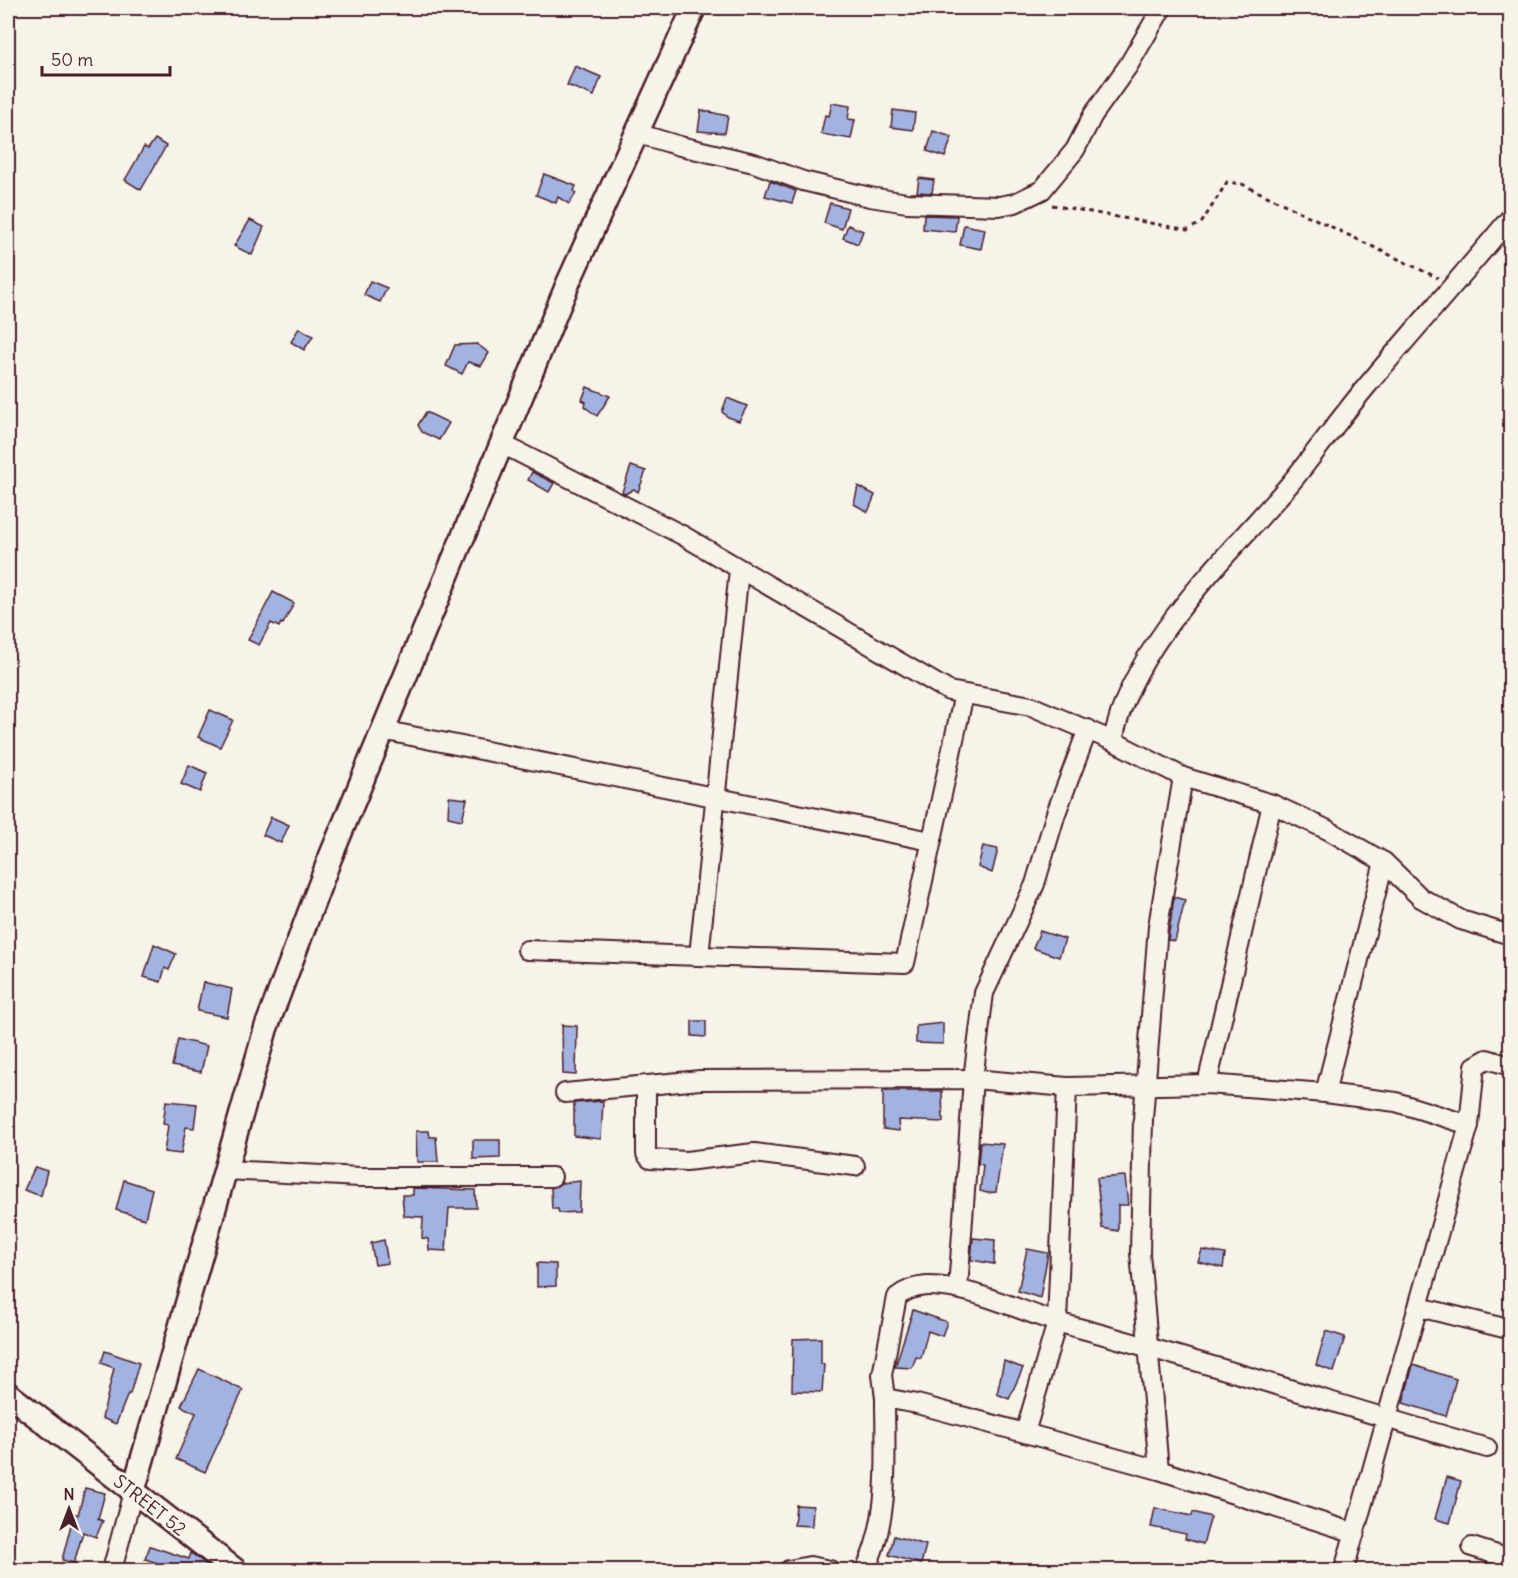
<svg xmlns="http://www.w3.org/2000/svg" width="1518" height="1578" font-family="Delius,sans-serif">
<rect width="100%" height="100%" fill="#f7f3e8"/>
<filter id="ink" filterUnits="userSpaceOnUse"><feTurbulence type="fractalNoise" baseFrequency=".0167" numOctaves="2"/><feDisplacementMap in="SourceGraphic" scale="12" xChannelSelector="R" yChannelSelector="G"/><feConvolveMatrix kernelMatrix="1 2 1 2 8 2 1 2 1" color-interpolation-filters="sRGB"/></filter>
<g filter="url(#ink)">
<g fill="#a2b2e1" stroke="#4a1f2b" stroke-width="1.5">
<polygon points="575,66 601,77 594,96 567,85"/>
<polygon points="832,103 850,106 848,119 855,120 851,139 821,134 825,115 829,116"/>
<polygon points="701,110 728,116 725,133 698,131"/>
<polygon points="893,110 915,113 913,130 891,127"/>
<polygon points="933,131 952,137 945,157 927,151"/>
<polygon points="155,139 166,146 141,190 125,180 144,147 148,149"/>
<polygon points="544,174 576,186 574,191 576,193 569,204 558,197 556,203 536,195"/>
<polygon points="919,178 934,180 932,193 917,192"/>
<polygon points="770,181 796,191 792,203 765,196"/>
<polygon points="830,203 848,208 842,229 824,223"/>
<polygon points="924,215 957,216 955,232 923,229"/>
<polygon points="250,220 264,227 252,255 234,246"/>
<polygon points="848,225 863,231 858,244 843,238"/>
<polygon points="964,225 985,229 981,249 960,245"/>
<polygon points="370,281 387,288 380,302 364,295"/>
<polygon points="299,328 313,336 304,350 291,342"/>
<polygon points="477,344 489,353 481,366 468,362 462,374 446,366 455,345"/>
<polygon points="587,387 610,396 597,416 585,407 586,402 582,400"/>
<polygon points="727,398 747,406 739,421 728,417 722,412"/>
<polygon points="426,412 449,423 439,440 422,432 418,425"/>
<polygon points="631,466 646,471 638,492 634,489 625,494 622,492"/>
<polygon points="532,472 554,483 549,492 528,480"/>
<polygon points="858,486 875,495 868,512 854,504"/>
<polygon points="273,592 294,603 283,624 281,623 279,627 271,623 259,645 248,640"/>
<polygon points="210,710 233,720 220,747 198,737"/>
<polygon points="189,765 207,773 200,792 181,784"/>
<polygon points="449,797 467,799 462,820 448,817"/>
<polygon points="271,817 289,825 281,843 263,835"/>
<polygon points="983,846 998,849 992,873 978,867"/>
<polygon points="1174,897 1185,900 1175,941 1168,940"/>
<polygon points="1040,931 1065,939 1059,957 1033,948"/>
<polygon points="154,944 176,954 169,970 165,968 161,982 144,977"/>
<polygon points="203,982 232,989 227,1017 197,1011"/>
<polygon points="692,1021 706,1021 706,1037 692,1036"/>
<polygon points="943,1023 943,1044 916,1043 916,1026"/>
<polygon points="562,1025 577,1026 576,1075 563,1074"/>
<polygon points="178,1039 207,1046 201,1072 172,1066"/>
<polygon points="883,1091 942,1091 943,1122 898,1120 899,1131 883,1129"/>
<polygon points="166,1101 197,1104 194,1128 186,1127 181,1154 164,1152 168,1125 163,1124"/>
<polygon points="603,1101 601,1139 574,1136 574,1103"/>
<polygon points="416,1131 429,1131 430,1137 436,1137 438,1162 417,1162"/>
<polygon points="473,1140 500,1140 500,1158 473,1159"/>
<polygon points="980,1142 1003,1144 996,1192 987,1193 980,1191 983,1165 978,1164"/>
<polygon points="35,1167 47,1171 41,1196 24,1190"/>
<polygon points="1125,1176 1128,1205 1118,1205 1118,1231 1102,1228 1097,1178"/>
<polygon points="124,1180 152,1189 145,1219 116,1210"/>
<polygon points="580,1181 579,1212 559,1213 558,1209 552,1209 551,1188 561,1183"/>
<polygon points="413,1188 475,1190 476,1208 449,1208 446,1251 429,1250 428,1239 422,1238 423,1217 404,1216 402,1195 413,1195"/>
<polygon points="973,1238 995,1240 994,1264 971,1260"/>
<polygon points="384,1240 388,1263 375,1265 371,1243"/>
<polygon points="1027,1249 1048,1253 1040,1298 1018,1291"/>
<polygon points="1202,1250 1225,1254 1223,1268 1198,1262"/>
<polygon points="537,1263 556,1264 556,1286 537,1287"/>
<polygon points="913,1310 947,1322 942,1336 928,1331 921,1358 916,1357 912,1368 895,1367"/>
<polygon points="1326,1331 1345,1337 1334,1372 1316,1365"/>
<polygon points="821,1338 821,1364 824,1364 822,1392 792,1391 793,1339"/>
<polygon points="105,1351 139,1363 130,1394 128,1394 116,1424 102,1418 114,1368 101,1363"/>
<polygon points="1004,1361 1023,1368 1009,1399 997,1394"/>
<polygon points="1413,1365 1456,1379 1446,1416 1403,1403"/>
<polygon points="199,1369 243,1390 205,1472 176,1459 196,1413 181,1406"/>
<polygon points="1447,1477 1461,1481 1450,1523 1435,1519"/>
<polygon points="85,1488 105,1493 98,1519 103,1521 96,1537 83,1532 74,1563 62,1560 74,1513 78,1515"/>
<polygon points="796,1505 813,1506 812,1526 794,1525"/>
<polygon points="1155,1508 1192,1516 1193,1512 1211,1517 1203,1544 1185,1539 1186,1534 1151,1527"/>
<polygon points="894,1536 926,1545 921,1564 889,1555"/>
<polygon points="150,1546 189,1559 191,1553 214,1570 179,1570 145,1559"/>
</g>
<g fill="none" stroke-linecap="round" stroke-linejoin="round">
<g stroke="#4a1f2b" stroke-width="22">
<g id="minor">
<polyline points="636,133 680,146 754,163 803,181 870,197 907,203 999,206 1015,203 1042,190 1075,150 1093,115 1128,66 1162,8"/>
<path d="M502,444L682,535L949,691L1031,706L1113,741C1130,646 1228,556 1289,485C1317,451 1342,415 1371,381C1417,326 1465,273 1510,218"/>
<polyline points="382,730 931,841"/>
<polyline points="1113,741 1183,777 1272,804 1328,830 1384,862 1421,898 1461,920 1510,935"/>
<polyline points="1183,777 1158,926 1143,1119 1140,1253 1159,1470 1355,1533"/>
<polyline points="527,950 905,963 964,694"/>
<polyline points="699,956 739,570"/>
<polyline points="1207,1084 1272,804"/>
<polyline points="646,1085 646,1154 650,1159 686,1161 754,1153 855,1166"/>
<polyline points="565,1093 700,1080 973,1079 1067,1087 1207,1084 1325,1093 1396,1102 1469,1125"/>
<polyline points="1325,1093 1384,862"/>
<polyline points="226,1170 360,1177 552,1177"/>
<polyline points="958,1289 973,1079 984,993 1035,884 1056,813 1088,729"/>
<polyline points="1419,1307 1504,1328 1510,1326"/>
<path d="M885,1398L882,1375L897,1297C914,1283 934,1285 956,1289C992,1296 1026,1313 1060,1323C1204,1361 1345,1407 1487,1448"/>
<polyline points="1025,1433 1159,1470"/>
<polyline points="1472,1547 1510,1559"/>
<polyline points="112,1570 133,1492"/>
<polyline points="789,1570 810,1566 830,1570"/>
<path d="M865,1570C891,1517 885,1456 885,1398L917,1404L1025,1433L1057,1322L1067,1087"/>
<polyline points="1344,1570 1469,1125 1475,1066 1487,1059 1510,1066"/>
</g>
</g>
<g stroke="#4a1f2b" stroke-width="27">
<g id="tertiary">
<polyline points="8,1394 235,1570"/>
<polyline points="133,1492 266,1028 330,858 569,281 694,8"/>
</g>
</g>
<polyline stroke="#4a1f2b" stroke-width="3" stroke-dasharray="4.5 4.5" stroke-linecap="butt" points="1052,205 1188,230 1202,222 1227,182 1242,184 1438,278"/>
<use href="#minor" stroke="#f7f3e8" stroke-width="18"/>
<use href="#tertiary" stroke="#f7f3e8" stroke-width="22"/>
</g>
</g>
<g text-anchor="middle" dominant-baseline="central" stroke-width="5" stroke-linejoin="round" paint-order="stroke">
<g font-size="18" fill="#4a1f2b" stroke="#f7f3e8">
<text transform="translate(150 1505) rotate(38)">STREET 52</text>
</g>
</g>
<rect width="1518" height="1578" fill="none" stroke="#f7f3e8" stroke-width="30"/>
<rect x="15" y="15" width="1488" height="1548" fill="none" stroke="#4a1f2b" stroke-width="2" filter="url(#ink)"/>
<g transform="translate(69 1509)" stroke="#f7f3e8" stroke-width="4.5" paint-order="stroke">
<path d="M0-4.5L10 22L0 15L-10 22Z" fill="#4a1f2b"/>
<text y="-9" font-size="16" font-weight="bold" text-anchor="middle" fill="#4a1f2b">N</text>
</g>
<path d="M42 66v9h128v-9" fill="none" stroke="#4a1f2b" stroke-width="3"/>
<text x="51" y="66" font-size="18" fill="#4a1f2b" stroke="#f7f3e8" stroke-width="4.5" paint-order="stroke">50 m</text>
</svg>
